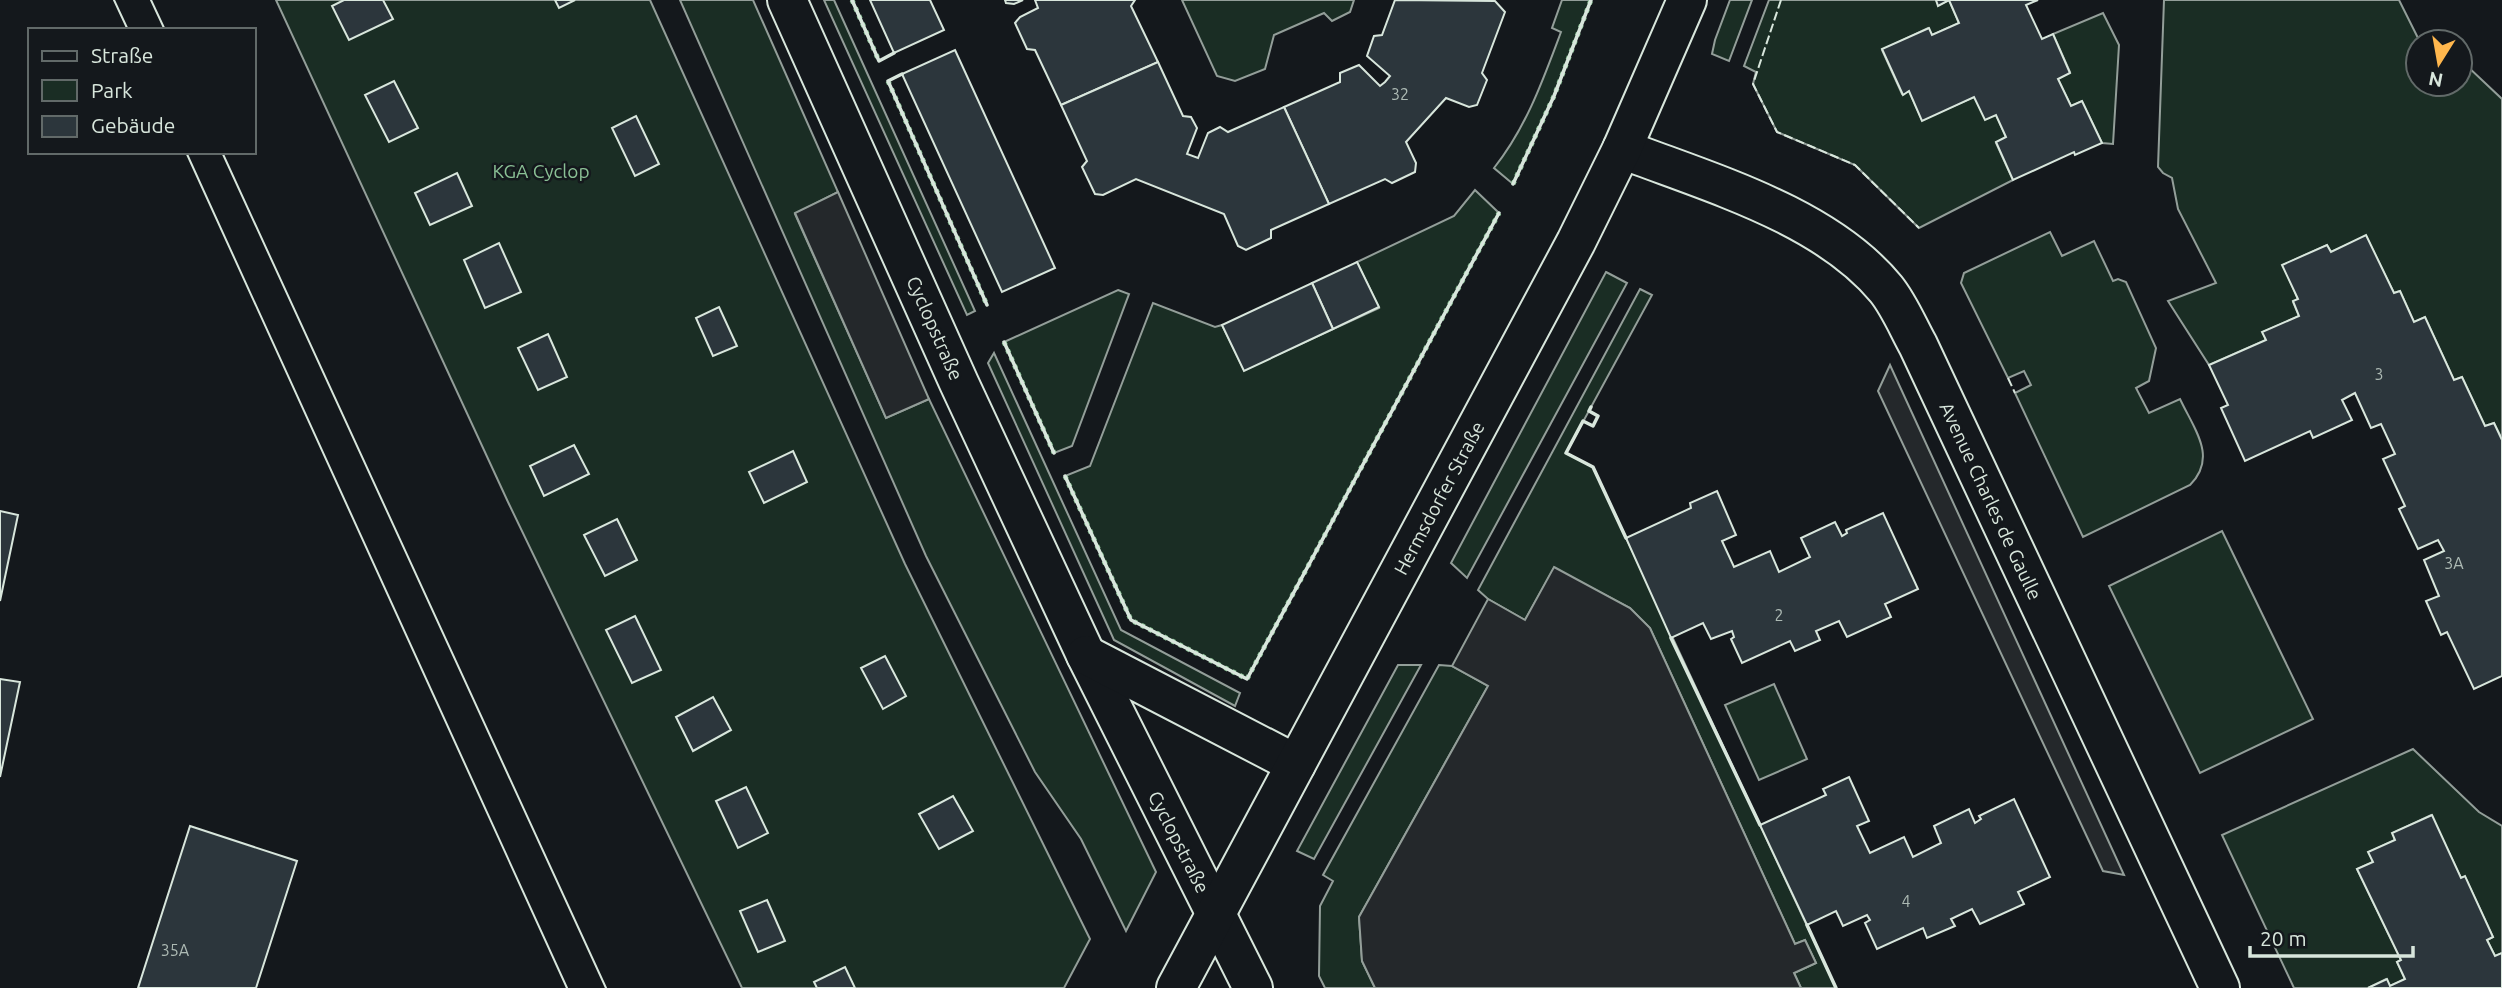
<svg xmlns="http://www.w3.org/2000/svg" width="2502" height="988" font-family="Ubuntu,sans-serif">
<rect width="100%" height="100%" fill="#14181c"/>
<g fill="#1a2d24" stroke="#939e99" stroke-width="2">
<polygon points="276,0 650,0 905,564 1090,939 1064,988 742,988 508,502"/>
<polygon points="680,0 753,0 838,192 795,214 886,418 929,399 1156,872 1126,931 1081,839 1035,772 926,556"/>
<polygon points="824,0 834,0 975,311 967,315"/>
<polygon points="1182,0 1354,0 1350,12 1332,21 1324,13 1274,35 1265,69 1235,81 1217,76"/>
<path d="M1562,0H1591L1554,96L1513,184L1494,168C1526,128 1543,80 1561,32L1552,28Z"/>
<polygon points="1730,0 1752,0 1729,61 1712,54 1715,40"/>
<polygon points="1769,0 1936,0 1939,5 1949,0 1959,23 1932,35 1928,28 1882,50 1902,94 1909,91 1922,120 1974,97 1996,115 2006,137 1996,143 2013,180 1919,228 1855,165 1777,132 1753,84 1756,72 1744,66"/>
<polygon points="2164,0 2399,0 2420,42 2418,42 2418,84 2460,84 2460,62 2465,64 2502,99 2502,439 2494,423 2485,426 2462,377 2454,380 2425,317 2414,322 2400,291 2394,293 2366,236 2331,252 2327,245 2283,265 2298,299 2293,302 2299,316 2263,332 2266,340 2209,365 2168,301 2216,283 2178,209 2172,178 2163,173 2158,167"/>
<polygon points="2103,13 2119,45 2113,144 2102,143 2082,101 2071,106 2058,79 2070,72 2053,34"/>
<polygon points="1475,190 1499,213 1247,679 1131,620 1065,476 1090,466 1153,303 1215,327 1222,325 1244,370 1379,308 1357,262 1454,216"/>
<path d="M2050,232L2062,256L2094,241L2113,281L2118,279L2126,282L2156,348L2149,381L2136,388L2149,413L2180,399C2194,429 2218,457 2190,485L2083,537L2015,393L2031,385L2024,371L2008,378L1961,283L1964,273Z"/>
<polygon points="1606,272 1627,283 1467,578 1451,563"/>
<polygon points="1640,289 1652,295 1566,453 1593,467 1836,988 1801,988 1794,973 1816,963 1805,940 1795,944 1650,628 1630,608 1554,568 1525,620 1488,599 1478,590"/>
<polygon points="1118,290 1129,294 1072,446 1054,453 1004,342"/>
<polygon points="994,353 1121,630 1240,693 1235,706 1114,640 988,363"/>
<polygon points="2222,531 2313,719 2200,773 2109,586"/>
<polygon points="1398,665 1421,665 1314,859 1297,851"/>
<polygon points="1439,665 1452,666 1488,686 1359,917 1362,961 1375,988 1325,988 1319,976 1320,906 1333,881 1323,875"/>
<polygon points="1774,684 1807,759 1759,780 1725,705"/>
<polygon points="2413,749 2479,812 2502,826 2502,953 2495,956 2487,940 2493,937 2465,877 2461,878 2431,815 2393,833 2395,840 2369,852 2373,862 2357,869 2401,960 2397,962 2405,979 2390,986 2386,979 2368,988 2294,988 2222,835"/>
</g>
<g fill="#24282b" stroke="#939e99" stroke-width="2">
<polygon points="838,192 929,399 886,418 795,213"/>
<polygon points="1890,365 2124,875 2103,871 1878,391"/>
<polygon points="1554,567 1630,608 1650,628 1795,944 1805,940 1816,963 1794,973 1801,988 1375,988 1362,961 1359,917 1488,686 1452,666 1488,599 1525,620"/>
</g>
<g fill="#2c363c" stroke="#d8e6dc" stroke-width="2">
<polygon points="344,0 383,0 393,19 349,40 332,6"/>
<polygon points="555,0 575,0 559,8"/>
<polygon points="870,0 930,0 944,30 894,53"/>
<polygon points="1005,0 1023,0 1014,4 1006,3"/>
<polygon points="1035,0 1135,0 1131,6 1158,62 1061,105 1035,50 1027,49 1015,23 1020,17 1038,8"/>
<polygon points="1395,0 1495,1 1505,12 1482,73 1487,80 1477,105 1469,107 1446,98 1406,142 1416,163 1415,172 1392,183 1385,179 1329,204 1284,107 1340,82 1340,73 1359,65 1380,86 1385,82 1390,76 1367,56 1374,36 1382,35"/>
<polygon points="1936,0 2038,0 2026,5 2042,39 2053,34 2070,73 2058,79 2071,106 2082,101 2102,143 2075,155 2074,152 2013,180 1996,142 2006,137 1996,115 1985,120 1974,97 1922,121 1909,91 1903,95 1882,49 1929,28 1932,35 1959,23 1949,0 1938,6"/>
<polygon points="955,50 1055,268 1002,292 902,74"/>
<polygon points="1158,62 1183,116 1191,117 1197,128 1187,154 1198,158 1208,133 1220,127 1228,132 1284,107 1329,204 1271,230 1271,238 1246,250 1238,246 1224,214 1136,179 1103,195 1095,194 1082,167 1087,161 1061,105"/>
<polygon points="394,81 418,128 389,142 365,95"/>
<polygon points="636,116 659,164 635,176 612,128"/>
<polygon points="457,173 472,206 430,225 415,193"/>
<polygon points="2366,235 2394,293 2400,291 2414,322 2425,317 2454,380 2462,377 2485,426 2494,423 2502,440 2502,676 2474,689 2447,632 2441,635 2426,601 2439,596 2424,560 2444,551 2438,540 2418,549 2399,509 2405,506 2383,459 2395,454 2381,424 2371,428 2355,393 2342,400 2352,420 2313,438 2310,431 2245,461 2221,408 2228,405 2209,365 2266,340 2262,332 2299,316 2293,301 2298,299 2282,265 2327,245 2331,252"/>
<polygon points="499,243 521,292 485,308 464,260"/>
<polygon points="1357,262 1379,307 1333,329 1312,283"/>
<polygon points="1312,283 1333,329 1244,371 1222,325"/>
<polygon points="719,307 737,346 713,356 696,318"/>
<polygon points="548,334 567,377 538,390 518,348"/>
<polygon points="574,445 589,474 544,496 530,466"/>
<polygon points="793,451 807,482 764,503 749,472"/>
<polygon points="1717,491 1736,535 1722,541 1734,567 1770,551 1779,572 1810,557 1801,538 1835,522 1842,536 1847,533 1846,530 1883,513 1918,589 1885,604 1891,617 1847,637 1839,621 1816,631 1820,640 1795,651 1790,641 1742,663 1731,639 1734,637 1732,631 1711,639 1703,623 1671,638 1626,538 1691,508 1690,503"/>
<polygon points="0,511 18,515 0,601"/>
<polygon points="617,519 637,560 605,576 584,535"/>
<polygon points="635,616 661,670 632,683 606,630"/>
<polygon points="885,656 906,696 883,709 861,668"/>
<polygon points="0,679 20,682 0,777"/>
<polygon points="713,697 731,730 693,751 676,717"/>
<polygon points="1849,777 1869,821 1857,826 1870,853 1904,837 1913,857 1941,843 1934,826 1969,809 1975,823 1981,819 1979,816 2014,799 2050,877 2018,892 2024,904 1980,924 1972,909 1951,919 1955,926 1927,938 1923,928 1877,949 1865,923 1870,920 1867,915 1843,926 1836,911 1807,925 1760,825 1826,795 1823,789"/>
<polygon points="746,787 768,833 738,848 716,801"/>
<polygon points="953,796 973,831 939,849 919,814"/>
<polygon points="2432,815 2461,878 2465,876 2493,937 2487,940 2495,956 2502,953 2502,988 2368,988 2387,979 2390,986 2405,979 2397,962 2401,960 2357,869 2373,862 2368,852 2395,840 2392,833"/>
<polygon points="190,826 297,861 256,988 138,988"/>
<polygon points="767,900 785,941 758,952 740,911"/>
<polygon points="845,967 855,988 817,988 814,982"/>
</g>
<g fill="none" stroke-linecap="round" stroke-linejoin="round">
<g stroke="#d8e6dc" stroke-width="42">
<g id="minor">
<polyline points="787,0 959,383 1086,655 1253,988"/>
<path d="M1622,149C1710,183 1825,215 1886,289C1899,305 1908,327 1918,345L2220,988"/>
<polyline points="1086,655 1296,764"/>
</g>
</g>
<g stroke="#d8e6dc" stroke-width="42">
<polyline id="major" points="1176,988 1576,242 1622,149 1687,0"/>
</g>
<use href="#minor" stroke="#14181c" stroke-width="38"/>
<use href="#major" stroke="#14181c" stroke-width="38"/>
<g stroke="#d8e6dc" stroke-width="2">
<polyline points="114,0 128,30"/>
<polyline points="151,0 165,30"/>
<polyline points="186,152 567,988"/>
<polyline points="222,152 606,988"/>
</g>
<g stroke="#8ac095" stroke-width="5" stroke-dasharray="3.5 5" stroke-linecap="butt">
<polyline points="852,0 879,61"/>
<polyline points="888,81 987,305"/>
<polyline points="1513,184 1554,96 1591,0"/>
<polyline points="1004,342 1054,453"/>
<polyline points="1065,476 1131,620 1247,679 1499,213"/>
</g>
<g stroke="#d8e6dc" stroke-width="2" stroke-dasharray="9 3.5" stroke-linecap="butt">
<polyline points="1781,0 1753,84 1777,132 1855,165 1919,228"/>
<polyline points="2008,378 2015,393"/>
</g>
<g stroke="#d8e6dc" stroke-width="3.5">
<polyline points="852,0 879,61 894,53"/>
<polyline points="902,74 888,81 987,305"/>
<polyline points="1513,184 1554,96 1591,0"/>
<polyline points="1004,342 1054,453"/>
<polyline points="1591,407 1589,411 1598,416 1593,426 1583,421 1566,453 1593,467 1626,538"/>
<polyline points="1065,476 1131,620 1247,679 1499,213"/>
<polyline points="1671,638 1760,825"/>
<polyline points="1807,925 1836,988"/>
</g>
</g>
<g text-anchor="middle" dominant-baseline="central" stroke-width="5" stroke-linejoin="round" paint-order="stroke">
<g font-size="16" fill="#adbab4">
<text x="1400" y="94">32</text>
<text x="2379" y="374">3</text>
<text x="2454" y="563">3A</text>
<text x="1779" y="615">2</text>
<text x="1906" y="901">4</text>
<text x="175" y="950">35A</text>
</g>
<g font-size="19" fill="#8ac095" stroke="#14181c">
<text x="541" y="171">KGA Cyclop</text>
</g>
<g font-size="19" fill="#d8e6dc" stroke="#14181c">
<text transform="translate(935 328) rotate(66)">Cyclopstraße</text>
<text transform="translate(1439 498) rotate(-62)">Hermsdorfer Straße</text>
<text transform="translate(1991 501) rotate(65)">Avenue Charles de Gaulle</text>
<text transform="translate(1179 842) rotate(63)">Cyclopstraße</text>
</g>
</g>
<rect x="28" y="28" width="228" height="126" fill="#14181c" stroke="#626a69" stroke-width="2"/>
<rect x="42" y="51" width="35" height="10" fill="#14181c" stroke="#626a69" stroke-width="2"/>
<text x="91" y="63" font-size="21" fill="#d8e6dc">Straße</text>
<rect x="42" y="80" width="35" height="21" fill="#1a2d24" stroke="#626a69" stroke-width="2"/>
<text x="91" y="98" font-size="21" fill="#d8e6dc">Park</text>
<rect x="42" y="116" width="35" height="21" fill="#2c363c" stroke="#626a69" stroke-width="2"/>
<text x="91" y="133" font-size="21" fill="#d8e6dc">Gebäude</text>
<g transform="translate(2439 63) rotate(191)"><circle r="33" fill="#14181c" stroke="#626a69" stroke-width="2"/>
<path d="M0-5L12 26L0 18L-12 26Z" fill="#ffb74d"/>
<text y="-10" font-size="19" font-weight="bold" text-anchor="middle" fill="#d8e6dc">N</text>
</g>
<path d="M2250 946v10h163v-10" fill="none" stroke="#d8e6dc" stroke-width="3.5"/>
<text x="2260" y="946" font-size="21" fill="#d8e6dc" stroke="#14181c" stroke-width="5" paint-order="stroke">20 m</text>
</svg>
